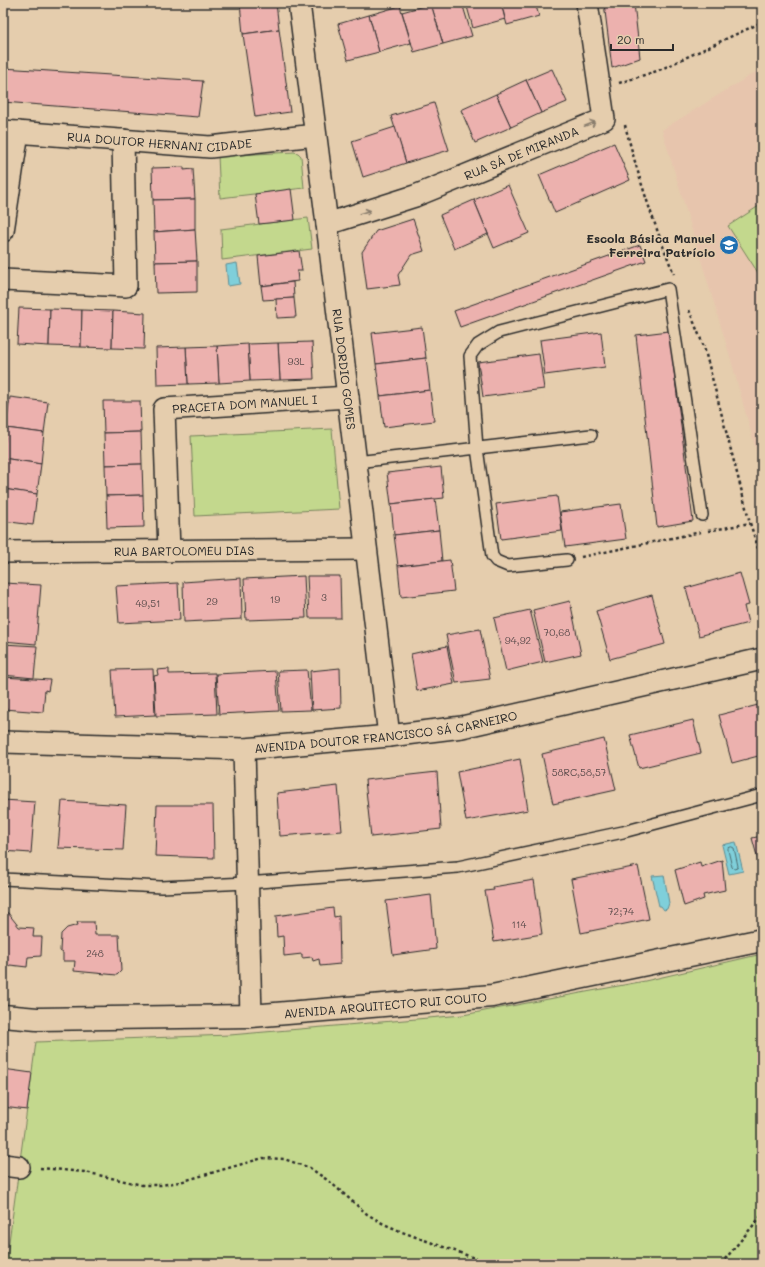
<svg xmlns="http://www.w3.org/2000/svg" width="765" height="1267" font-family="Mali,sans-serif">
<rect width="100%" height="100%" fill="#e5cdad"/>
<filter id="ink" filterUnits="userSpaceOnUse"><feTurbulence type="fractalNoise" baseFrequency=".025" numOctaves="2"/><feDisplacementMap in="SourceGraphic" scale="8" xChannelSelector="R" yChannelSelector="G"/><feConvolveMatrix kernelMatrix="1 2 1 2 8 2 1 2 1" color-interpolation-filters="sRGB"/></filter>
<g filter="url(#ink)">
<polygon fill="#e7c5ad" points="762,68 762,472 731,360 662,130"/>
<g fill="#c3d88d" stroke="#77825c">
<polygon points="294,152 298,153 301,156 304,188 220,198 218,156"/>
<polygon points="762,204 762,279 728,226"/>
<polygon points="308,218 312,249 222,260 221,229"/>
<polygon points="332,429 339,509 195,516 191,436"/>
<polygon points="762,954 762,1264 6,1264 36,1042 230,1035 463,1015 645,981"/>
</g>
<g fill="#7fcfda" stroke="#5d8d94">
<polygon points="237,263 240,284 228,286 226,265"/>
<polygon points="736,842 743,871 729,874 722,845"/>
<polygon points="664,875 669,903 667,909 664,910 661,906 659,906 652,876"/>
</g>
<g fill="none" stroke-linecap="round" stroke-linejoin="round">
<polygon stroke="#4d6d71" stroke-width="1" points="732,847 734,848 738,866 737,868 734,869 732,867 728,850 728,848"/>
</g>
<g fill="#ecb1ae" stroke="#2b2b2b">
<polygon points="240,3 276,3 279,29 243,34"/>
<polygon points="436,3 462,3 472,36 443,44 431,4"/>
<polygon points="466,3 501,3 505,19 473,28"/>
<polygon points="501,3 535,3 539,16 507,25"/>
<polygon points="604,3 634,3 640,58 612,68"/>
<polygon points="431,4 443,44 414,52 402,12"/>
<polygon points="400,6 411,43 379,52 369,15"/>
<polygon points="369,15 379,52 348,60 338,24"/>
<polygon points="279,29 290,112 255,117 243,34"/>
<polygon points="3,68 203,81 198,117 3,102"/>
<polygon points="552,69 567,102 541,113 526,80"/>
<polygon points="526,80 541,113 511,127 496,94"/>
<polygon points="496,94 511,127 475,143 461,110"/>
<polygon points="434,103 449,150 406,163 391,116"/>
<polygon points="395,127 406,163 363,177 352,141"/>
<polygon points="614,143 630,180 555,213 539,175"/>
<polygon points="184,167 184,170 193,169 195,199 153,200 152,168"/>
<polygon points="508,185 529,233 494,248 474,200"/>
<polygon points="291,189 295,220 259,224 255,194"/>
<polygon points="195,199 195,229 154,232 153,200"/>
<polygon points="474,200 488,234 454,249 440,215"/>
<polygon points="413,219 424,251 411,255 398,275 400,285 367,289 362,252 376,231"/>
<polygon points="195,229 197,261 155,262 154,232"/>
<polygon points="640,245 646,261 460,327 454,311"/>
<polygon points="299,251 302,271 297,271 298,281 261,286 258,256"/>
<polygon points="197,261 197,292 156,293 155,262"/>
<polygon points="293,282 294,298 263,300 261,286"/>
<polygon points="294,298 296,317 277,318 276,299"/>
<polygon points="19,308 50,309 49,346 17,344"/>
<polygon points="50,309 82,310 81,347 49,346"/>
<polygon points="82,310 113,311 112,348 81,347"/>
<polygon points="113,311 145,313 144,349 112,348"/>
<polygon points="422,327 426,358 376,364 372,333"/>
<polygon points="669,331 693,521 657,527 636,335"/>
<polygon points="601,332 605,367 545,375 540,340"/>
<polygon points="312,342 314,379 280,380 278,343"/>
<polygon points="278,343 280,380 250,381 248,344"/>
<polygon points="248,344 250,381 219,383 217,346"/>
<polygon points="217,346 219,383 188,384 186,347"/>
<polygon points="186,347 188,384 157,385 156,348"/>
<polygon points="539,354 544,389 483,397 478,362"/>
<polygon points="426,358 430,390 380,396 376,364"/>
<polygon points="430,390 434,421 384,427 380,396"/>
<polygon points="10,397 48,402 44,433 6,428"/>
<polygon points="103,401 140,401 141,432 104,433"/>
<polygon points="6,428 44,433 41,464 3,458"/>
<polygon points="141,432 142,464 105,465 104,433"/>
<polygon points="3,458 41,464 37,494 3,489"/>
<polygon points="142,464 143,495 106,496 105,465"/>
<polygon points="441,467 444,498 391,504 387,473"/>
<polygon points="3,489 37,494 33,525 3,521"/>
<polygon points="143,495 144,527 107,528 106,496"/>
<polygon points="557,496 562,531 501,539 496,504"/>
<polygon points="435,499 439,530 394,535 391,504"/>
<polygon points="621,504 626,539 565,547 560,512"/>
<polygon points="439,530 442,561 398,566 394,535"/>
<polygon points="450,560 454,591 401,597 398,566"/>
<polygon points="740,573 749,605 744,606 748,623 699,636 686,588"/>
<polygon points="304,576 306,618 246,620 244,579"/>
<polygon points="307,576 340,576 341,618 309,618"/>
<polygon points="241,578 242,619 184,622 183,582"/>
<polygon points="4,583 41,585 36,644 3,641"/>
<polygon points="178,583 180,620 119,623 116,586"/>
<polygon points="652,595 665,644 610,659 596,611"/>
<polygon points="570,601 581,654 545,662 533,610"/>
<polygon points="530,610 543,662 506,671 494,618"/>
<polygon points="480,629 490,679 456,683 446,635"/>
<polygon points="3,644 37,646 34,678 3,675"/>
<polygon points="447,646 454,684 417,691 411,654"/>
<polygon points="340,668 341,708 312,710 310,671"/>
<polygon points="153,669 155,715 115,717 112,670"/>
<polygon points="169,669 169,674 215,673 217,714 156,716 154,676 158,675 157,670"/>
<polygon points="307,670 311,710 281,711 278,671"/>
<polygon points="276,671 279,711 219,714 216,674"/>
<polygon points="3,677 50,680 48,691 45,690 43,712 3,709"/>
<polygon points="762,704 762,755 732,763 719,715"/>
<polygon points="693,720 701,753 639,768 630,735"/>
<polygon points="604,739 616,790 553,804 542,754"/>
<polygon points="520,759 528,810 466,821 457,772"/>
<polygon points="437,772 441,829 371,837 365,780"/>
<polygon points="338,786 342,831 280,836 277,793"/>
<polygon points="3,800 35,802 31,853 3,851"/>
<polygon points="62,801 126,805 123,850 58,848"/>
<polygon points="157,805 213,805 214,858 155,856"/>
<polygon points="762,836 762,874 752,838"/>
<polygon points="722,860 725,890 703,895 704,899 684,906 675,870 700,862 701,867"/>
<polygon points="638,866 649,919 581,933 571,879"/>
<polygon points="534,880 542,934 494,942 485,891 494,890 493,887"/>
<polygon points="431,895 436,949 393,955 386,901"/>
<polygon points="333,908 334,917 339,916 340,964 320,966 319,959 313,961 312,957 302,958 302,954 284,956 283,936 277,937 276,916"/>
<polygon points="3,912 8,913 19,927 34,928 33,937 42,937 41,956 28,957 27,967 10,965 8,969 3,965"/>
<polygon points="77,922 94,922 95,935 119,935 121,971 117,975 74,971 75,961 63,961 63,953 60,951 61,934 67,928 78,925"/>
<polygon points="3,1069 32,1073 27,1110 3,1107"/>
</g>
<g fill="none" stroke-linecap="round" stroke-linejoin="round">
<g stroke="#2b2b2b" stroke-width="14">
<g id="lane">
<polyline points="356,462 591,435"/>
<polyline points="567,560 508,566 496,561 492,556 477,448 470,356 478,345 499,332 668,289 702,515"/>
<polyline points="3,879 161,887 247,883 458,867 623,832 762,795"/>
</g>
</g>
<g stroke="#2b2b2b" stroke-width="24">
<g id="street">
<path id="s1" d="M299,3L327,224L389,736"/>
<path id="s2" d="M3,131L210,147L315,135"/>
<path id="s3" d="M327,224L415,196L604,119L587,3"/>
<polyline points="3,231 18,132"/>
<polyline points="3,280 126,286 123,140"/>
<path id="s4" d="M169,551L164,409L348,397"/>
<path id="s5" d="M3,552L366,549"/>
<path id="s6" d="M3,742L244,749L389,736L462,727L762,659"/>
<polyline points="244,749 251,1016"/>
<polyline points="3,1165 19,1167"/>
</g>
</g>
<g stroke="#2b2b2b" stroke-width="25">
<g id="secondary">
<path id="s7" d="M3,1016L37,1019L251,1016L492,996L762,940"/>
</g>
</g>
<g stroke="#2b2b2b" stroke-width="2.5" stroke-dasharray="3 3" stroke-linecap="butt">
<polyline points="619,83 657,71 758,24 762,16"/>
<path d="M625,125C638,176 654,225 674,274"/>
<polyline points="689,310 704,347 750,523 762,561"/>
<polyline points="708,531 750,523"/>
<polyline points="581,557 701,532"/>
<polyline points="40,1168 85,1172 142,1185 161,1185 180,1182 263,1158 284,1159 310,1168 330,1182 367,1214 382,1223 402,1232 491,1264"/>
<polyline points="721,1264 762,1215"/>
</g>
<use href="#lane" stroke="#e5cdad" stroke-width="11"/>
<use href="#street" stroke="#e5cdad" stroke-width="21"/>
<use href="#secondary" stroke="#e5cdad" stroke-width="22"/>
</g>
<defs><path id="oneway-shaft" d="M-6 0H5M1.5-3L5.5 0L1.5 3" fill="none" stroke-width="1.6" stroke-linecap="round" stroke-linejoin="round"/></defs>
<g stroke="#887c6c">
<use href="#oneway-shaft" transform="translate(590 124) rotate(-22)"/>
<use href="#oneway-shaft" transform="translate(365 212) rotate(-17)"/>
</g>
</g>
<defs>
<g id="school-disc" transform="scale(1)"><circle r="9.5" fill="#1f6fb2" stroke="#e5cdad"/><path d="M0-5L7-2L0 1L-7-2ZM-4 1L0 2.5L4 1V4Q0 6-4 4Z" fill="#fff"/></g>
</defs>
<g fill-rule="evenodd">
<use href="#school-disc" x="729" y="245"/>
</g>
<g text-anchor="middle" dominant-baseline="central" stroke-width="3" stroke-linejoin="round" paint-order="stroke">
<g font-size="10" fill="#5b4c4c">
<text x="296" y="361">93L</text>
<text x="324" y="597">3</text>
<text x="275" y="599">19</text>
<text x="212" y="601">29</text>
<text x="148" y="603">49,51</text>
<text x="557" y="632">70,68</text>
<text x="518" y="640">94,92</text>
<text x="579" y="772">58RC,58,57</text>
<text x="621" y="911">72;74</text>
<text x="519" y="924">114</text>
<text x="95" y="953">248</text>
</g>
<g font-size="12" fill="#2b2b2b" stroke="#e5cdad">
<text stroke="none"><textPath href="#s2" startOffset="157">RUA DOUTOR HERNANI CIDADE</textPath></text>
<text stroke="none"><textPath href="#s3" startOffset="207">RUA SÁ DE MIRANDA</textPath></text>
<text stroke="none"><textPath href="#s1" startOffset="369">RUA DORDIO GOMES</textPath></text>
<text stroke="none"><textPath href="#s4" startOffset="223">PRACETA DOM MANUEL I</textPath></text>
<text stroke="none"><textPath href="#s5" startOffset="181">RUA BARTOLOMEU DIAS</textPath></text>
<text stroke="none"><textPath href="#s6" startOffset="384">AVENIDA DOUTOR FRANCISCO SÁ CARNEIRO</textPath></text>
<text stroke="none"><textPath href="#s7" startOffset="383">AVENIDA ARQUITECTO RUI COUTO</textPath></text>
</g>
<g font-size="12" font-weight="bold" fill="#2b2b2b" stroke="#e5cdad" text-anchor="end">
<text x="715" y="238">Escola Básica Manuel<tspan x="715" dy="14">Ferreira Patrício</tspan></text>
</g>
</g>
<rect width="765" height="1267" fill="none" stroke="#e5cdad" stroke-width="16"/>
<rect x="8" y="8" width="749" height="1251" fill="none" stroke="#2b2b2b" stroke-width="1.5" filter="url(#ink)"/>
<path d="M611 44v6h62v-6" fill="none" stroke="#2b2b2b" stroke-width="2"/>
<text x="617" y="44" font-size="12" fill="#2b2b2b" stroke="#e5cdad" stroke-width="3" paint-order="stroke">20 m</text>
</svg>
